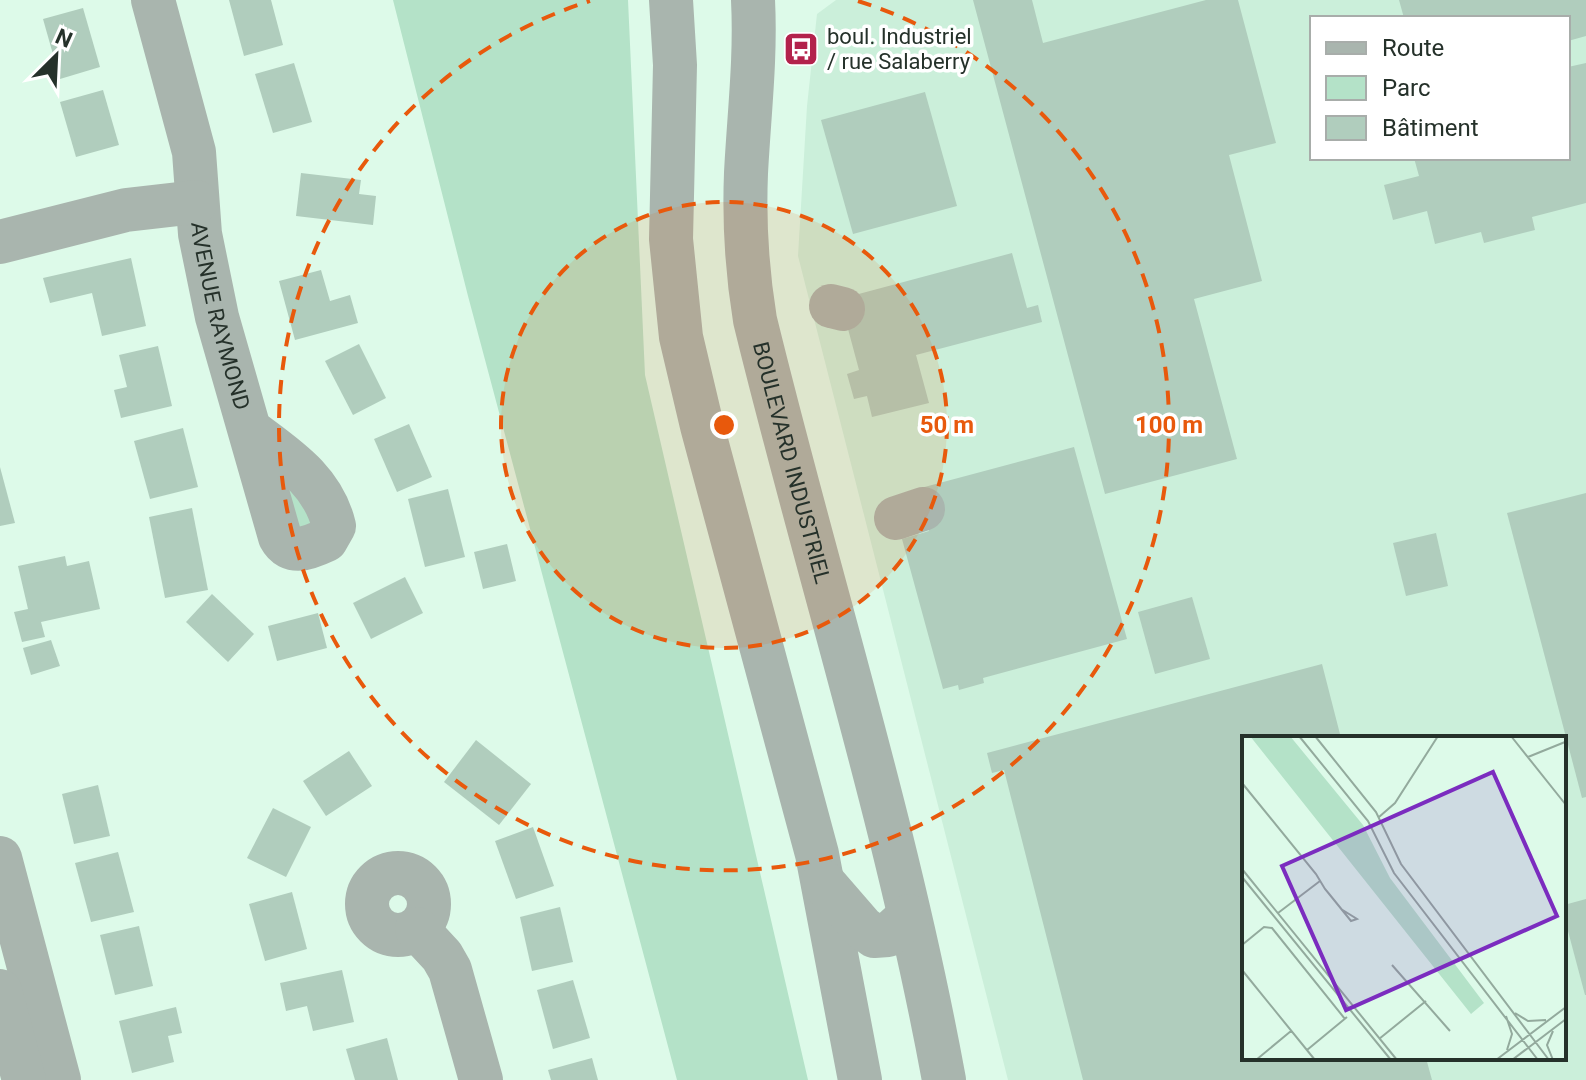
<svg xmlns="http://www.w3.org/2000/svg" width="1586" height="1080" font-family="Roboto,sans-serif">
<rect width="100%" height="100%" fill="#ddfae9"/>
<path fill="#cbefda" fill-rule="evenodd" d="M836,0H1586V1080H1008L798,256L807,106L817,14ZM1312,18H1568V158H1312ZM1244,738H1564V1058H1244Z"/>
<g fill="#b4e2c8">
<polygon points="393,0 628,0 645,375 808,1080 677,1080 468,296"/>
<polygon points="290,482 313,523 298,531 284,485"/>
</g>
<g fill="#b0cdbd">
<polygon points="229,0 271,0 283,45 244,56"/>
<polygon points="973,0 1032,0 1043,43 1206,0 1238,0 1276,143 1229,155 1262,281 1194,299 1237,459 1105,494"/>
<polygon points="1399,0 1586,0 1586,36 1568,41 1568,18 1404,18"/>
<polygon points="83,8 100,67 60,79 43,19"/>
<polygon points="294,63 312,122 273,133 255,74"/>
<polygon points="1586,63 1586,203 1532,217 1535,230 1484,243 1481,232 1435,244 1427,211 1393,220 1384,185 1419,176 1414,158 1568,158 1568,67"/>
<polygon points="103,90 119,145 76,157 60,102"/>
<polygon points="925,92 957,206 853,234 821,120"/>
<polygon points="301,173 361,180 359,194 376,196 373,225 296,216"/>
<polygon points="1012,253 1027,308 1038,305 1042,322 916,355 929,403 872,417 867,396 854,399 847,374 859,370 840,299"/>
<polygon points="131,258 146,326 102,336 92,293 50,303 43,278"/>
<polygon points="321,270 330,301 350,295 358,323 295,340 279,281"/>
<polygon points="359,344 386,398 353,415 325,361"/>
<polygon points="158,346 172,406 121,418 114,390 127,387 119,355"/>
<polygon points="409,424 432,477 397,492 374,439"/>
<polygon points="183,428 198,487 150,499 134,441"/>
<polygon points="1074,447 1127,639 983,678 984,683 959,690 958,685 943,689 902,539 929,531 917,489"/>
<polygon points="0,467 15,523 0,526"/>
<polygon points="448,489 465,557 425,567 408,499"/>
<polygon points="1586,493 1586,797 1582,798 1507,513"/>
<polygon points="192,508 208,590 165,598 149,517"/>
<polygon points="1436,533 1448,586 1406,596 1393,543"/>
<polygon points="507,544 516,581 483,589 474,552"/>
<polygon points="65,556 67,566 89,561 100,609 41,622 45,637 22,642 14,612 28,609 18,566"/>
<polygon points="405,577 423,613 371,639 353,603"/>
<polygon points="212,594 254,634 228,662 186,622"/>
<polygon points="1192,597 1210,659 1155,674 1138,612"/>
<polygon points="318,613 327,648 277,661 268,626"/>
<polygon points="51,640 60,666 31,675 23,648"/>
<polygon points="1322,664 1341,738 1244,738 1244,1058 1426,1058 1432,1080 1083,1080 1004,770 992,773 987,753"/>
<polygon points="476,740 531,784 499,825 444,782"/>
<polygon points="349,751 372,786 326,816 303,781"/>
<polygon points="98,785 110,836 74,844 62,794"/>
<polygon points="273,808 311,827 286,877 247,858"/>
<polygon points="533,827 554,886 516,899 495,841"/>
<polygon points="118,852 134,912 91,922 75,863"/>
<polygon points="292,892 307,949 265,961 249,904"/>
<polygon points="1586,899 1586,995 1585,995 1564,916 1564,905"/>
<polygon points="560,907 573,962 532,971 520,917"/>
<polygon points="139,926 153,986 115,995 100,935"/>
<polygon points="342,970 354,1022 313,1031 307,1006 286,1011 280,983"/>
<polygon points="573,980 590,1038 553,1049 537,990"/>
<polygon points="176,1007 182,1033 168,1036 174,1062 132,1073 119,1021"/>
<polygon points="387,1038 398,1080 355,1080 346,1049"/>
<polygon points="592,1058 598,1080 551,1080 548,1070"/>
</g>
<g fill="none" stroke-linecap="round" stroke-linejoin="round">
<g stroke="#a9b5ae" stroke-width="44">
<path id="s1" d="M153,0L194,152L200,234L217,317L280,537C290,556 309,548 326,540L334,526C323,480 286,457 250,430"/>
<polyline points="671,0 675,65 671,239 681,337 702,426 817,854 860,1080"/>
<path id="s2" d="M753,0C756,58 749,115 746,173C744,222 747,271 755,320C817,574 897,823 944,1080"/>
<polyline points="0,242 126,210 196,202"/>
<polyline points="831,306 843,309"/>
<polyline points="896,518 923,509"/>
<polyline points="0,858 59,1080"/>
<circle cx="398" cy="904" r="31"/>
<polyline points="823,882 862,927 874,936 888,935 909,916"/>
<polyline points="417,929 442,956 450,970 481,1080"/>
<polyline points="0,991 24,1080"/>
</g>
</g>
<circle cx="724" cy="425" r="223" fill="#e8590c" fill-opacity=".12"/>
<g fill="none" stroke="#e8590c" stroke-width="4" stroke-dasharray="14 10">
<circle cx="724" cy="425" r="223"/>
<path d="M858 1A445 445 0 1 1 590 1"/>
</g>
<defs>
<g id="bus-square" transform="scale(1.8)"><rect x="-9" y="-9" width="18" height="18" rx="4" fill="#b3224c" stroke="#fff"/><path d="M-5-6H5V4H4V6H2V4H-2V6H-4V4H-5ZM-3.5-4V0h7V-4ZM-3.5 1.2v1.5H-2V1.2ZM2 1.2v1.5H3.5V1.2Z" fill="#fff"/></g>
</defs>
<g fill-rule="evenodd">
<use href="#bus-square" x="801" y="49"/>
</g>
<g text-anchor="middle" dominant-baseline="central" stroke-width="7" stroke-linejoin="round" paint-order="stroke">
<g font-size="22" fill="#25312a" stroke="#fff" text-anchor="start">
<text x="827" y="36">boul. Industriel<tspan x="827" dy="25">/ rue Salaberry</tspan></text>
</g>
<g font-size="22" fill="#25312a" stroke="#fff">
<text stroke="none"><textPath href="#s1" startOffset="324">AVENUE RAYMOND</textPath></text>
<text stroke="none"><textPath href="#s2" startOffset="468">BOULEVARD INDUSTRIEL</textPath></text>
</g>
</g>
<g transform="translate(1242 736)">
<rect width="324" height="324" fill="#ddfae9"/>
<path d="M8,0H48L121,89L148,142L242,267L229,278Z" fill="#b4e2c8"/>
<path fill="none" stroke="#93aa9d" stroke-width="2" d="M57,0L126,85L152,137L296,324M73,0L134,76L159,128L307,324M269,0L324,69M286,21L323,6M0,47L74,138L83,153L88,159L109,185L115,183L99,173M137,81L153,67L196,0M0,133L155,324M0,141L149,324M36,177L78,145M0,209L22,191L30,192L103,283M150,229L208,295M0,234L73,324M273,277L286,285L304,284M264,280L270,298L265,314M311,295L305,309L311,324M137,303L184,265M65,314L105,281M14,324L49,295M254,324L324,271M270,324L324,283"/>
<path fill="#7b2cbf" fill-opacity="0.15" stroke="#7b2cbf" stroke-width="4" d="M251,36L315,180L104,274L40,130Z"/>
<rect width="324" height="324" fill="none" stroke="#25312a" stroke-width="4"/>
</g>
<circle cx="724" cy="425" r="12" fill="#e8590c" stroke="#fff" stroke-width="4"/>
<g font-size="24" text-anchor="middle" font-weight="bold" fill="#e8590c" stroke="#fff" stroke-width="7" stroke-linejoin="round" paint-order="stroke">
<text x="947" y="433">50 m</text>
<text x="1169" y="433">100 m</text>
</g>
<rect x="1310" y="16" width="260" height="144" fill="#ffffff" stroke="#a8adaa" stroke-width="2"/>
<rect x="1326" y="42" width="40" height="12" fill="#a9b5ae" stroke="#a8adaa" stroke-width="2"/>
<text x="1382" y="56" font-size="24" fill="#25312a">Route</text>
<rect x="1326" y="76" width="40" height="24" fill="#b4e2c8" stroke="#a8adaa" stroke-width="2"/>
<text x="1382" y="96" font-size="24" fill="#25312a">Parc</text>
<rect x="1326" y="116" width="40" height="24" fill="#b0cdbd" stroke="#a8adaa" stroke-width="2"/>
<text x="1382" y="136" font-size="24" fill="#25312a">Bâtiment</text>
<g transform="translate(56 56) rotate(24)" stroke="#ffffff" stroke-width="6" paint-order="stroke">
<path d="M0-6L14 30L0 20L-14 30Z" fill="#25312a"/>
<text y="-12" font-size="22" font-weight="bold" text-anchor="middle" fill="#25312a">N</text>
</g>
</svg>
